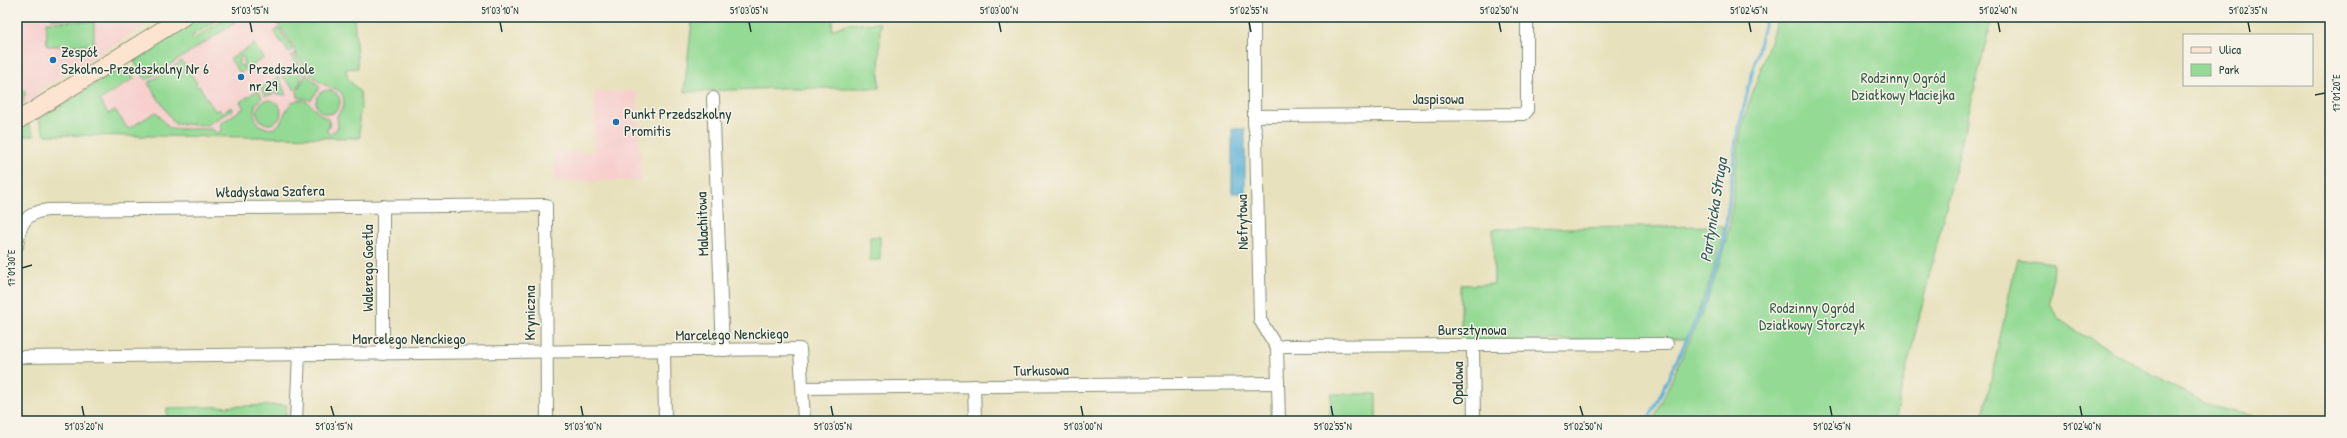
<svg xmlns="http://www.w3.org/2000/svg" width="2347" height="438" font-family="'Patrick Hand',sans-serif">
<rect width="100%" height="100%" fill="#f7f3e8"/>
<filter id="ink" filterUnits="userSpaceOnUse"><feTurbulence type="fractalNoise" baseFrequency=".025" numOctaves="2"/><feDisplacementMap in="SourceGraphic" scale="8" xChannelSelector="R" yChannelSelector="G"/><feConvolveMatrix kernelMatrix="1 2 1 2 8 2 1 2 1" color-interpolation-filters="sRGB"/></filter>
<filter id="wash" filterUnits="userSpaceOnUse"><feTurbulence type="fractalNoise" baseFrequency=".012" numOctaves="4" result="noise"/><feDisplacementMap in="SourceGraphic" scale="16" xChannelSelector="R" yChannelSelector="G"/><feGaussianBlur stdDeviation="0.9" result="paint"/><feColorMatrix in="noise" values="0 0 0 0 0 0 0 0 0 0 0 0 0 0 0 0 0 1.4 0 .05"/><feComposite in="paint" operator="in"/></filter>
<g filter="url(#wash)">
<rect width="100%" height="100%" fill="#e8e1bd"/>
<g fill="#f7d0ce">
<polygon points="17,17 141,17 142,27 34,94 36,97 17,108"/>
<polygon points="228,17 289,17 360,92 361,109 359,118 360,138 45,135"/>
<polygon points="637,91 641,181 555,181 554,153 594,152 594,92"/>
</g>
<g fill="#94da95" stroke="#5a8c64" fill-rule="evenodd">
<polygon points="52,17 139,17 52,19"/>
<polygon points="198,17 221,17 192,36 194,39 228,17 231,17 235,23 146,80 136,65 134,57"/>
<path d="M269,17H354L358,68L346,69L348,79L360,92L361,109L359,118L360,138L45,135L38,119L82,93L123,65L127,67L134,78L100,100L108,114L115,110L128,129L156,112L170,129H211L218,133L222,131L220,126L221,123L244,108L240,102L258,90L262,98C252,104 252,116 259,125C288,141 279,100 300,100C311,99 316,115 328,119L330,125L326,131L330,134L338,128L337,116L344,106C344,86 335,91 323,84C296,69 295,35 269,17Z"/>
<polygon points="612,17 657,17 612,22"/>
<polygon points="739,17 786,19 787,17 833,17 832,30 847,24 880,23 879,88 781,88 684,92 692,21 736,20"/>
<polygon points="948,17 1012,17 1012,21 948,22"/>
<polygon points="1778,17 1992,17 1894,421 1653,421 1707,301 1720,262 1730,224 1739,139 1744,118"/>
<polygon points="94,21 94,45 47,46 46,22"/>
<polygon points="279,28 293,50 289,53 274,32"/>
<path d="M254,44L264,58L240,73L230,59ZM241,56L244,58L243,67L238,64Z"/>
<path d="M295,53C300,66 306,80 295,90L281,75L296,65L291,56Z"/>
<polygon points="182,61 197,83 195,85 197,87 199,86 215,111 219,109 222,113 231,107 232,110 207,125 175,124 148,83"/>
<polygon points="306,74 320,87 311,100 298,97 297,92"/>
<polygon points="279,77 286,95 275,94 272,81"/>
<polygon points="269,83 273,94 265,96 261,88"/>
<circle cx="328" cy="102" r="12"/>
<polygon points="17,90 25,90 25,96 23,96 24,102 17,105"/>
<circle cx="269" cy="112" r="12"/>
<polygon points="28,124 35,136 17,136 17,132"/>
<path d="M1718,226L1724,227C1715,268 1704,301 1686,339L1461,341V285L1494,284L1493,229Z"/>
<rect x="870" y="237" width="10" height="23"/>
<polygon points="2017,258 2053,263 2050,303 2059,319 2079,333 2207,405 2252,416 2264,421 1982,421"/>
<polygon points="1331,394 1376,394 1376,421 1330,421"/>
<polygon points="287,405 285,421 167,421 167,408"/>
</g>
<rect fill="#5cb2d8" stroke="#3e7886" x="1232" y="129" width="13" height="64"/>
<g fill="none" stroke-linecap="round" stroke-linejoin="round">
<polyline stroke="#5cb2d8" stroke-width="3" points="1648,421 1705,301 1722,249 1726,227 1736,139 1766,17"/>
</g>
</g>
<g filter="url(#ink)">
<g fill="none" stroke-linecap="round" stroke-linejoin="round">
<g stroke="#848f78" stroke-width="14">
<g id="street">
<polyline points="1254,17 1254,124 1256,136 1260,320 1277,348 1279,421"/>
<polyline points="713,98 723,350"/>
<polyline points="1254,116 1524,114 1527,111 1527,17"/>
<polyline points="383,206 383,354"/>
<path d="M17,246C19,225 25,212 48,210L546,205L547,421"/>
<polyline points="1473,345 1474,421"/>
<polyline points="1277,348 1284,346 1667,344"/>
<polyline points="664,351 665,421"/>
<polyline points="17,357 800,349 804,421"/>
<polyline points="974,386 975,421"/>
<polyline points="804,388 1278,383"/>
<polyline points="296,421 299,354"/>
</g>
</g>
<g stroke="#848f78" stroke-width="19">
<polyline id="secondary" points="17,121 183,17"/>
</g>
<use href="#street" stroke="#fff" stroke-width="12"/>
<use href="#secondary" stroke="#fde4d1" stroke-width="17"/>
</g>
</g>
<path fill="none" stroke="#1f3d34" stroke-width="1.5" d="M250,22L252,32M500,22L502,32M749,22L751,32M999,22L1001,32M1249,22L1251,32M1499,22L1501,32M1749,22L1751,32M1998,22L2000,32M2248,22L2250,32M2315,95L2325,93M22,268L32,265M82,406L84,416M331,406L334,416M581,406L583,416M831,406L833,416M1081,406L1083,416M1331,406L1333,416M1580,406L1583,416M1830,406L1832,416M2080,406L2082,416"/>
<g fill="#1f6fb2" stroke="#f7f3e8" stroke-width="1.5">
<circle cx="53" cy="60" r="4"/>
<circle cx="241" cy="77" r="4"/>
<circle cx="616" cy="122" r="4"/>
</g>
<g text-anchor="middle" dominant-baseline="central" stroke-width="3" stroke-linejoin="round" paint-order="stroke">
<g font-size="15" fill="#1f3d34" stroke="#f7f3e8" text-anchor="start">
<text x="61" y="51">Zespół<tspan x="61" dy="17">Szkolno-Przedszkolny Nr 6</tspan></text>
<text x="249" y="68">Przedszkole<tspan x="249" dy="17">nr 29</tspan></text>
<text x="624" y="113">Punkt Przedszkolny<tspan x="624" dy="17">Promitis</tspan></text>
</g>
<g font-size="15" fill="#365c47" stroke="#f7f3e8">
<text x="1903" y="77">Rodzinny Ogród<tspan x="1903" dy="17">Działkowy Maciejka</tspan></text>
<text x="1812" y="307">Rodzinny Ogród<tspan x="1812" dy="17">Działkowy Storczyk</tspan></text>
</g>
<g font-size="15" fill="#1f3d34" stroke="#f7f3e8">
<text x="1438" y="98">Jaspisowa</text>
<text transform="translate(270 191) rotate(-1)">Władysława Szafera</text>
<text transform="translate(1242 222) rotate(-91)">Nefrytowa</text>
<text transform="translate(702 224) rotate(-92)">Malachitowa</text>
<text transform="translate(367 268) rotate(-90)">Walerego Goetla</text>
<text transform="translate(529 313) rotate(-90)">Kryniczna</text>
<text x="1472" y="329">Bursztynowa</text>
<text transform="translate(732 334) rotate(-1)">Marcelego Nenckiego</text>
<text x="409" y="338">Marcelego Nenckiego</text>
<text transform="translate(1041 370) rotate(-1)">Turkusowa</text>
<text transform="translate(1457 383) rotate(-90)">Opalowa</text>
</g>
<g font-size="16" font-style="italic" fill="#2e5a5d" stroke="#f7f3e8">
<text transform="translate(1713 210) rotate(-81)">Partynicka Struga</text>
</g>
</g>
<rect width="2347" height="438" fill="none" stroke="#f7f3e8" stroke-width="44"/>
<rect x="2183" y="34" width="130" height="52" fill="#f7f3e8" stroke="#a1aaa0"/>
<rect x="2191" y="47" width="20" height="6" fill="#fde4d1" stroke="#a1aaa0"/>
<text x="2219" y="54" font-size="12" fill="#1f3d34">Ulica</text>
<rect x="2191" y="64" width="20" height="12" fill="#94da95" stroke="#a1aaa0"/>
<text x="2219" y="74" font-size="12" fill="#1f3d34">Park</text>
<rect x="22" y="22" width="2303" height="394" fill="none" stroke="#1f3d34" stroke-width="1.5"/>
<g font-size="10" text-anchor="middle" fill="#1f3d34">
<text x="250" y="14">51°03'15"N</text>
<text x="500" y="14">51°03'10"N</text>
<text x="749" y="14">51°03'05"N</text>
<text x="999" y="14">51°03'00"N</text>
<text x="1249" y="14">51°02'55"N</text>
<text x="1499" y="14">51°02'50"N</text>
<text x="1749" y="14">51°02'45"N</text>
<text x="1998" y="14">51°02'40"N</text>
<text x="2248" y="14">51°02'35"N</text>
<text transform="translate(2336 93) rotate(-90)" y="4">17°01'20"E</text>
<text transform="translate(11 268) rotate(-90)" y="4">17°01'30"E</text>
<text x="84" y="430">51°03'20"N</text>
<text x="334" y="430">51°03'15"N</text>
<text x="583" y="430">51°03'10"N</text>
<text x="833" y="430">51°03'05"N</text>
<text x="1083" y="430">51°03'00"N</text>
<text x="1333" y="430">51°02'55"N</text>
<text x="1583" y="430">51°02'50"N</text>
<text x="1832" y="430">51°02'45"N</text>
<text x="2082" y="430">51°02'40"N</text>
</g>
</svg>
